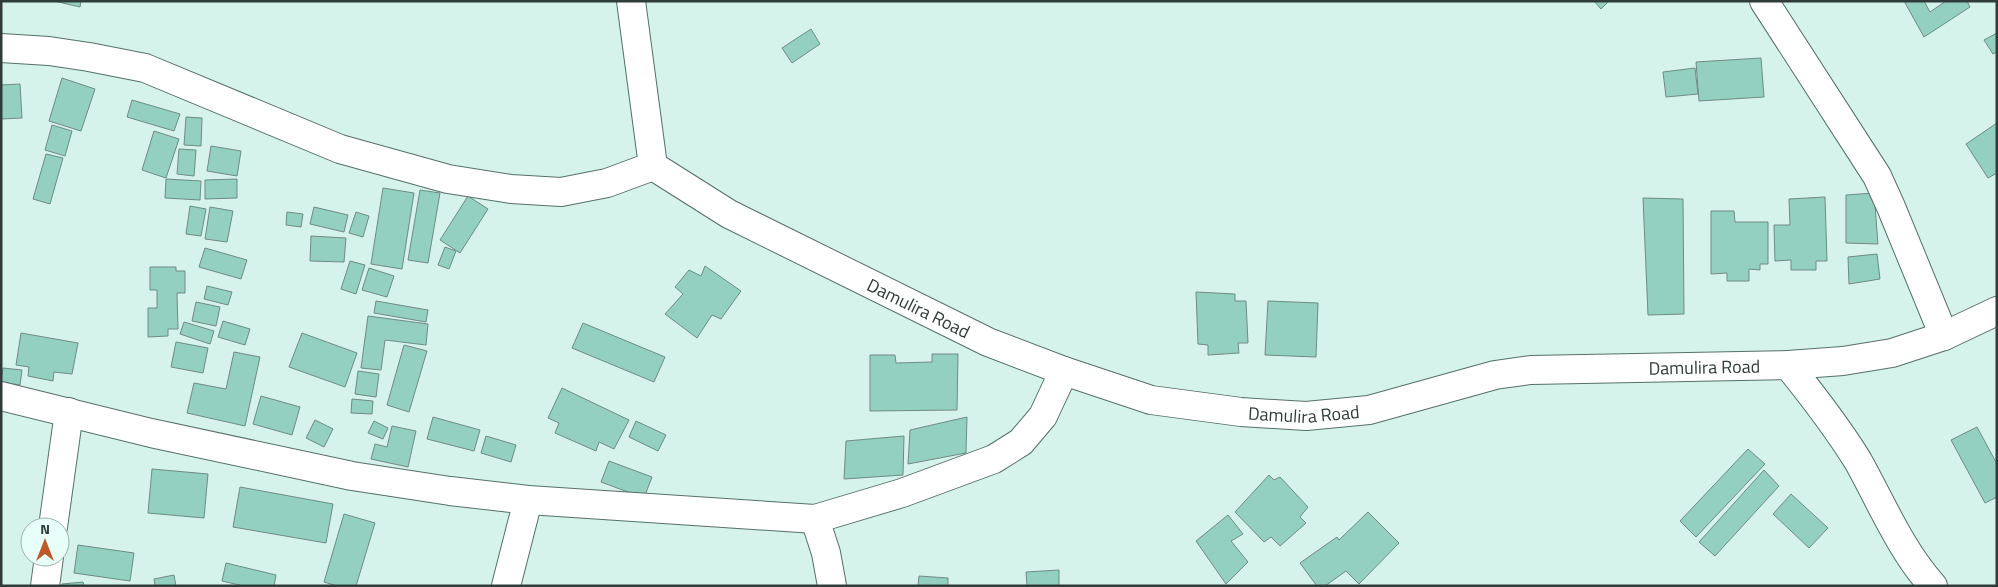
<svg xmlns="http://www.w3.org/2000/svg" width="1998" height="587" font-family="'Titillium Web',sans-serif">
<rect width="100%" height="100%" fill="#d5f3eb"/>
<g fill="#93d0c0" stroke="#6f8b84">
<polygon points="54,1 81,1 80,7"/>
<polygon points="1594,1 1609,1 1601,9"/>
<polygon points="1904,1 1924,1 1930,12 1946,1 1967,1 1970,7 1924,37"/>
<polygon points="811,29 820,44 792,63 782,48"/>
<polygon points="1997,33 1997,52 1993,54 1984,40"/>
<polygon points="1761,58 1764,97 1699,101 1696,62"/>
<polygon points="1695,68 1698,94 1666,97 1663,72"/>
<polygon points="62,78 95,89 81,131 49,121"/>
<polygon points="20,84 22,118 1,119 1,85"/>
<polygon points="132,100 180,114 174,131 127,117"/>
<polygon points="186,117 202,118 201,146 184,145"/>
<polygon points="1997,123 1997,173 1988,178 1966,144"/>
<polygon points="52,125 72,131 65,156 45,150"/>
<polygon points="154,131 179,139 166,178 142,170"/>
<polygon points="211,146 241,151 237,176 207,171"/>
<polygon points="179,149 196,150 194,176 177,174"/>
<polygon points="46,154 63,158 50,204 33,199"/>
<polygon points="166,179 201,181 200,200 165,198"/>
<polygon points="237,179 237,198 205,199 205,180"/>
<polygon points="383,188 414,193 402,269 371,264"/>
<polygon points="420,190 440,193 428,263 408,260"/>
<polygon points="1874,193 1878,244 1846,243 1846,195"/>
<polygon points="468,196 488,209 460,253 440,240"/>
<polygon points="1825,197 1827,261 1816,261 1816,270 1791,270 1791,260 1775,261 1774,225 1790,225 1789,199"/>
<polygon points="1643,198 1683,199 1684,314 1648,315"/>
<polygon points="190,206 206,209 201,236 186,234"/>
<polygon points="210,207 233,211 227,242 205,239"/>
<polygon points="314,207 348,215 344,232 310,224"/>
<polygon points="1711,211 1734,211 1735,222 1768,222 1768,264 1760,264 1760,270 1749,269 1749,281 1727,281 1727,273 1711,274"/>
<polygon points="287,212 303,214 301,227 286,225"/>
<polygon points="356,212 369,216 363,237 349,233"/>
<polygon points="311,236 346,238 344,262 310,261"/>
<polygon points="445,247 456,251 449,269 438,265"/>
<polygon points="205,248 247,260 241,279 199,267"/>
<polygon points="1877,254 1880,279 1849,284 1848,257"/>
<polygon points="350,261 365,265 356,294 341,289"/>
<polygon points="705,266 741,291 721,319 712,315 697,338 665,314 683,294 675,287 689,270 701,276"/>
<polygon points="150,267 176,267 176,271 185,271 185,293 177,293 178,329 168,329 168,336 148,337 148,308 157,308 157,290 150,290"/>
<polygon points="369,268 394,276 387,297 362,290"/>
<polygon points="207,286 232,292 228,305 204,299"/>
<polygon points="1196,292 1235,294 1235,301 1246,301 1248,343 1238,343 1239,353 1208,355 1208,345 1198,344"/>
<polygon points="376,301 428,310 426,322 374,313"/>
<polygon points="1268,301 1318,303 1316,357 1265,355"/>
<polygon points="196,302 220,307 216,326 192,321"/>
<polygon points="368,316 428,324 426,345 385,340 381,370 361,368"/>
<polygon points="223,321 250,329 245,345 218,337"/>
<polygon points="184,322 214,331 210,344 180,334"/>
<polygon points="583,323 665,357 654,382 572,348"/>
<polygon points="21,333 78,343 72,374 54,372 53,381 28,376 29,367 16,365"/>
<polygon points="302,333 357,353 345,387 289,367"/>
<polygon points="176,342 208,348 203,373 171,367"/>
<polygon points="404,345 427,351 409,412 387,405"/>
<polygon points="234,352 260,357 245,426 187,413 194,383 226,389"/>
<polygon points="932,354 958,354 957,410 870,411 870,355 895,355 896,363 932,362"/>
<polygon points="3,368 22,370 20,385 1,382"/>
<polygon points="358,371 379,374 376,397 355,394"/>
<polygon points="562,388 629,420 614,449 599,442 596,451 555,433 559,423 548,418"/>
<polygon points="261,396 300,407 292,435 253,424"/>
<polygon points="352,399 373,401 372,414 351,413"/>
<polygon points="433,417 480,430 474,451 427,439"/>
<polygon points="967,417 966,453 908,464 910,430"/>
<polygon points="315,420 333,429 324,447 306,438"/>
<polygon points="374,421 388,428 383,439 368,433"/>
<polygon points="636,421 666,435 658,451 629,437"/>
<polygon points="392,426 416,431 408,467 371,459 375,444 387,447"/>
<polygon points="1977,427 1997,464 1997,497 1985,503 1951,440"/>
<polygon points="486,436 516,445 511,462 481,453"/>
<polygon points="904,436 903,475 844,479 846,441"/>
<polygon points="1748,449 1765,464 1696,537 1680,521"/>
<polygon points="609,461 652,477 644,498 601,482"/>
<polygon points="152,469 208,474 204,518 148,513"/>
<polygon points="1764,470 1779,486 1715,556 1699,542"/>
<polygon points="1269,475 1274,480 1280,477 1308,507 1300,517 1306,523 1280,546 1271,537 1264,542 1235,512"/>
<polygon points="240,487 333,504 326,543 233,527"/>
<polygon points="1791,494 1828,528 1809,548 1773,514"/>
<polygon points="1368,512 1399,543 1359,584 1346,571 1325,586 1317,586 1300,563 1337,537 1339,540"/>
<polygon points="344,514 375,523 356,586 337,586 324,582"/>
<polygon points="1228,515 1243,534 1231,541 1248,562 1226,584 1196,541"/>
<polygon points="78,545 134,553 130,581 74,573"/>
<polygon points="226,563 276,575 274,586 244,586 222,581"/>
<polygon points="1059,570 1059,586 1027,586 1026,572"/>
<polygon points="174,575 176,586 155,586 154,579"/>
<polygon points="919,576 948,578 948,586 918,586"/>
<polygon points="83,582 84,586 62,586 62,584"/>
</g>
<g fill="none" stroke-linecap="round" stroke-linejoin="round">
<g stroke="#557069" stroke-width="30">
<g id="minor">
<polyline points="1764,1 1877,176 1891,207 1944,336"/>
<polyline points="1,48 49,51 89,57 145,68 340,149 448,179 511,189 561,192 607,183 653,166"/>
<path d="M1788,365C1813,396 1837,427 1858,461C1882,504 1900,549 1933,586"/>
<polyline points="1,396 151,433 352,476 450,491 528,500 815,519 902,493 994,459 1021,442 1043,416 1064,371"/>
<polyline points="815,519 826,553 832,586"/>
<polyline points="53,527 69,412"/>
<polyline points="45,586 49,557"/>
<polyline points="506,586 528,500"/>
</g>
</g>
<g stroke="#557069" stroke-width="30">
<g id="tertiary">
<path id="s1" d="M631,1L653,166L729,214L988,342L1064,371L1151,400L1241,412L1306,416L1369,410L1495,375L1531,370L1788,365L1843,361L1892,353L1944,336L1997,311"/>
</g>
</g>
<use href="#minor" stroke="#fff" stroke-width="28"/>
<use href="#tertiary" stroke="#fff" stroke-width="28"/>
</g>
<g text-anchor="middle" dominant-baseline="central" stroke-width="4" stroke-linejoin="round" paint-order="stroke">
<g font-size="18" fill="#303c39" stroke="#e7fff8">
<text stroke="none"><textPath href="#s1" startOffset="468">Damulira Road</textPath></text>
<text stroke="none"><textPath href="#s1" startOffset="1278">Damulira Road</textPath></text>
<text stroke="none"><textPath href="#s1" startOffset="872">Damulira Road</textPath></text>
</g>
</g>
<rect width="1998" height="587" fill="none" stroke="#303c39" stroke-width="5"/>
<g transform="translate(45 542)"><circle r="24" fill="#e7fff8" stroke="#9eb1ac"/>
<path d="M0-4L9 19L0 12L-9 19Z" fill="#be5829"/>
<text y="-8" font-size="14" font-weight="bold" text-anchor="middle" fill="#303c39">N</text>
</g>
</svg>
